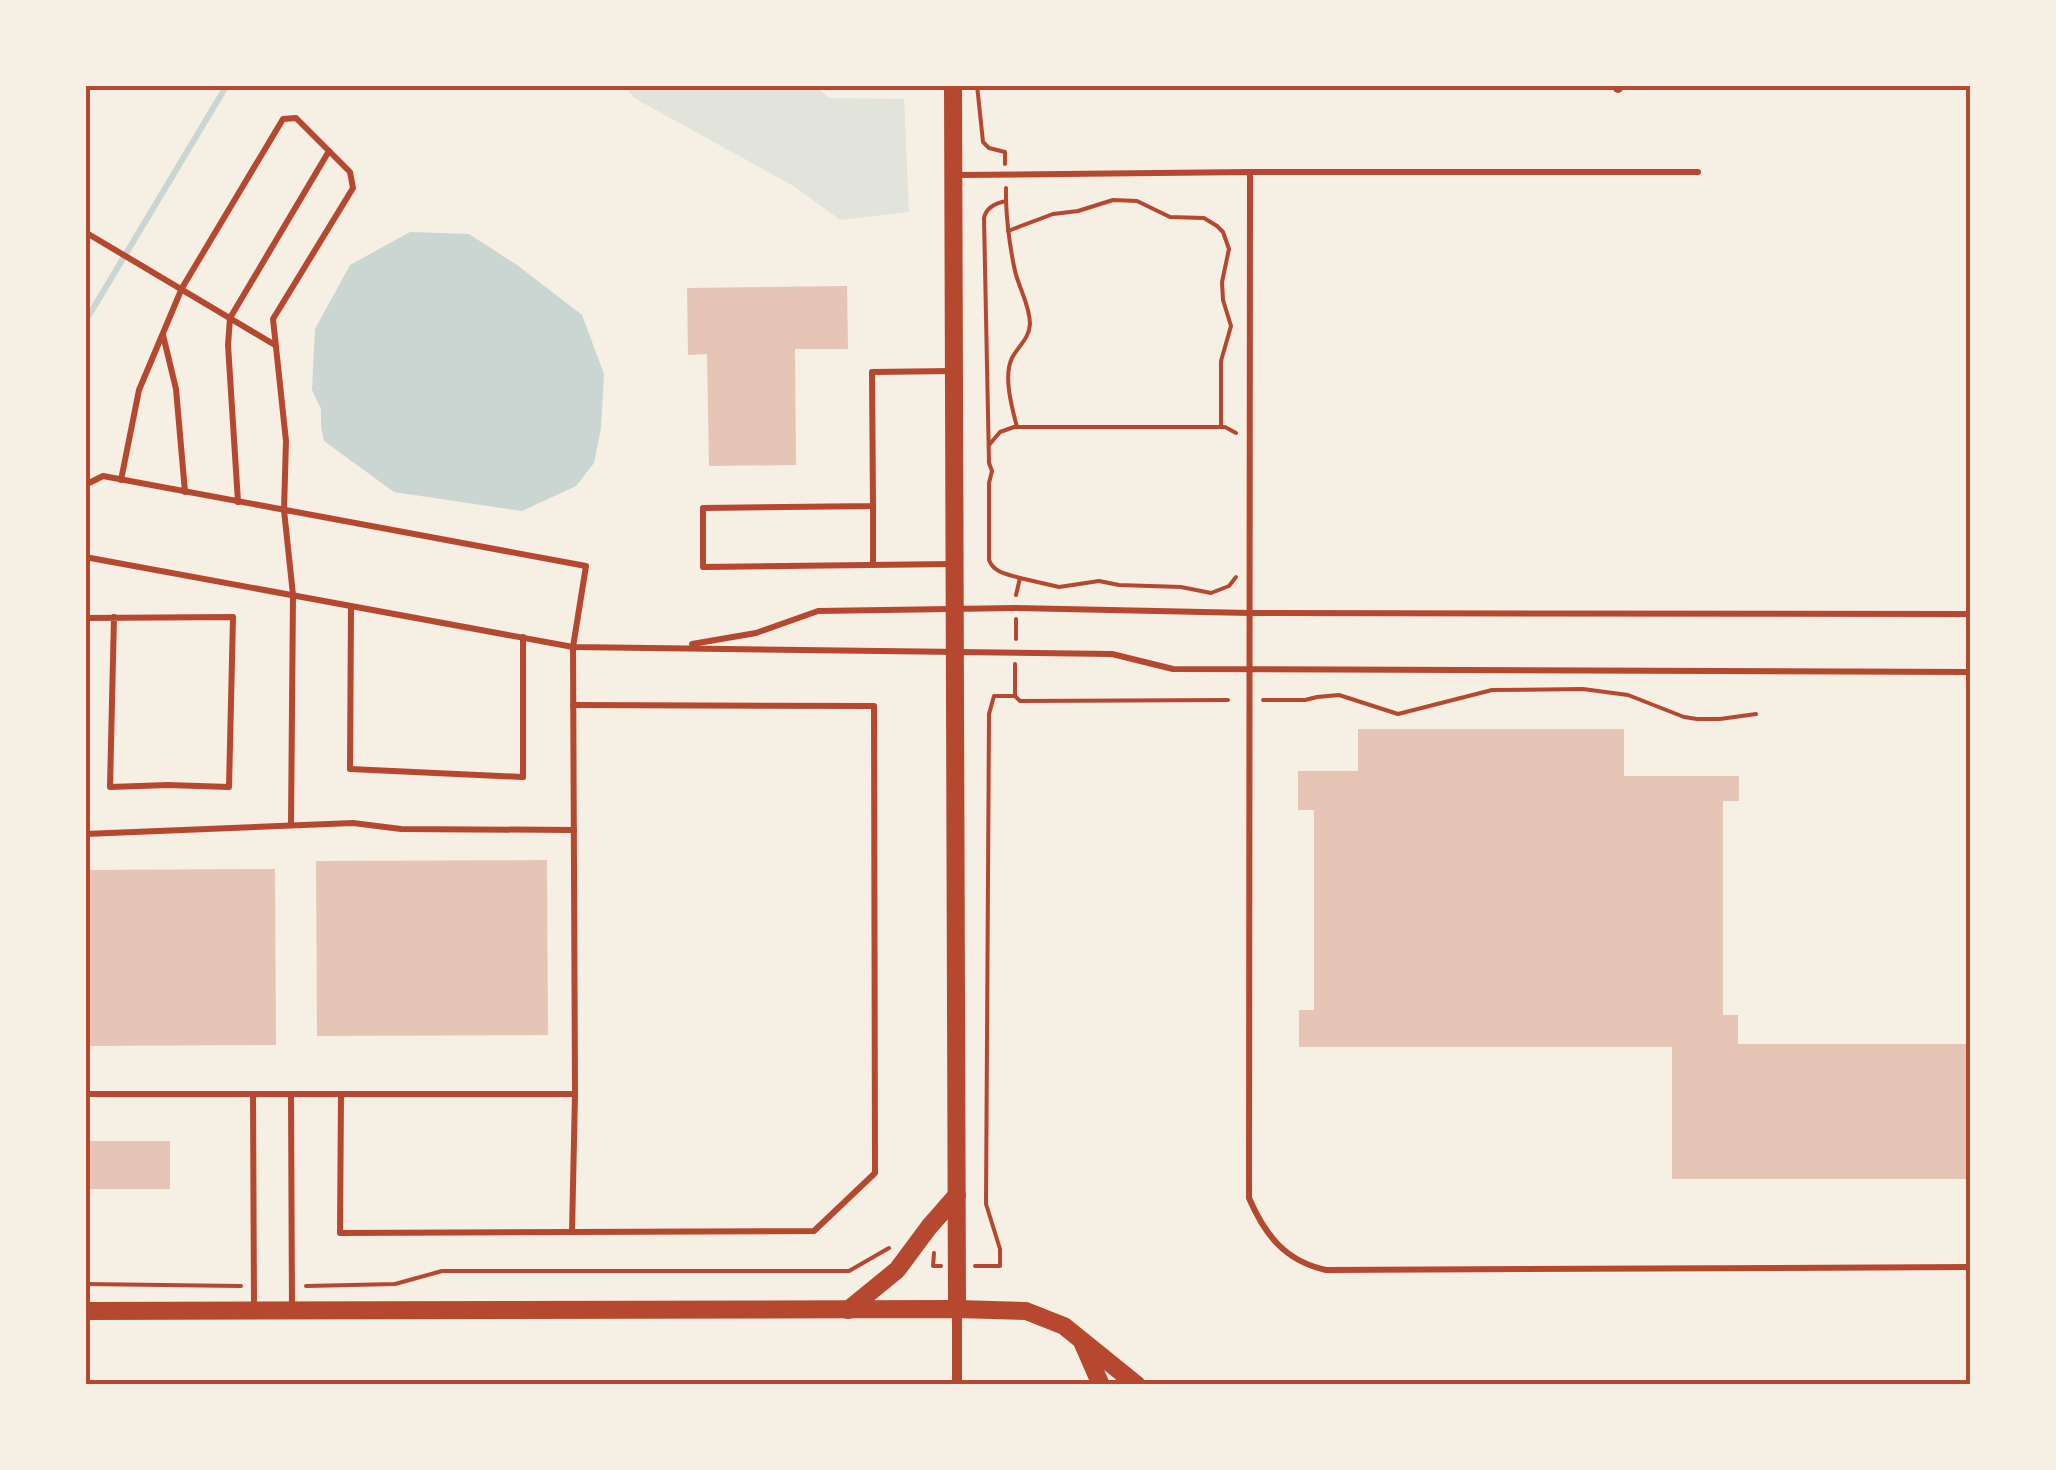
<svg xmlns="http://www.w3.org/2000/svg" width="2056" height="1470" font-family="'DejaVu Sans',sans-serif">
<rect width="100%" height="100%" fill="#f6efe4"/>
<polygon fill="#e2e4dc" points="624,85 814,85 829,98 904,99 909,212 840,220 795,187 634,98"/>
<polygon fill="#c9d6d2" points="410,232 469,234 517,265 582,315 604,374 601,428 594,463 576,486 522,511 394,492 324,441 321,427 321,409 312,390 315,329 350,265"/>
<g fill="none" stroke-linecap="round" stroke-linejoin="round">
<polyline stroke="#c9d6d2" stroke-width="6" points="85,322 227,85"/>
</g>
<g fill="#e6c5b7">
<polygon points="847,286 848,349 795,349 796,465 709,466 707,354 688,355 687,288"/>
<polygon points="1358,729 1624,729 1624,776 1739,776 1739,801 1723,801 1723,1015 1738,1015 1738,1044 1971,1044 1971,1179 1672,1179 1672,1047 1299,1047 1299,1010 1314,1010 1314,810 1298,810 1298,771 1358,771"/>
<polygon points="547,860 548,1035 317,1036 316,861"/>
<polygon points="275,869 276,1045 85,1046 85,870"/>
<rect x="85" y="1141" width="85" height="48"/>
</g>
<g fill="none" stroke-linecap="round" stroke-linejoin="round">
<g stroke="#b5482f" stroke-width="4">
<polyline points="977,85 983,142 989,148 1005,152 1005,164"/>
<path d="M1006,188V201C996,203 986,208 984,218L989,463L992,471L989,483V560C994,573 1007,574 1020,578L1016,595"/>
<path d="M1006,201C1007,225 1010,248 1015,271C1019,288 1030,306 1030,324C1029,339 1019,345 1012,358C1003,376 1012,408 1017,427"/>
<polyline points="1008,231 1053,214 1078,211 1113,200 1137,201 1170,217 1204,218 1217,226 1223,232 1229,249 1222,282 1223,300 1231,326 1221,361 1221,427"/>
<polyline points="989,445 1000,432 1014,427 1225,427 1236,433"/>
<polyline points="1020,578 1059,587 1099,581 1119,585 1181,587 1211,593 1229,586 1236,577"/>
<polyline points="1016,639 1016,619"/>
<polyline points="1015,696 1020,701 1228,700"/>
<polyline points="1263,700 1305,700 1317,697 1339,695 1398,714 1492,690 1583,689 1628,695 1684,717 1697,719 1720,719 1756,714"/>
<polyline points="934,1253 933,1266 941,1266"/>
<polyline points="975,1266 1000,1266 1000,1249 986,1204 989,714 994,696 1015,696 1015,664"/>
<polyline points="85,1284 241,1286"/>
<polyline points="306,1286 395,1284 442,1271 849,1271 889,1248"/>
</g>
<g stroke="#b5482f" stroke-width="6">
<polyline points="1250,172 1698,172"/>
<path d="M957,175L1250,172L1249,1198C1265,1235 1285,1261 1326,1270L1971,1267"/>
<polyline points="85,232 275,345"/>
<polyline points="163,335 176,389 185,492"/>
<polyline points="121,480 139,390 182,288 283,119 296,118 350,172 353,188 273,319 286,441 284,510 293,595 291,825"/>
<polyline points="85,485 103,476 586,566 573,647 575,1094 572,1232"/>
<polyline points="238,502 228,345 230,318 329,151"/>
<polyline points="873,506 873,565"/>
<polyline points="85,557 573,647 1112,654 1173,669 1971,672"/>
<polyline points="953,564 703,567 703,508 873,506 872,372 953,371"/>
<polyline points="351,606 350,769 523,777 523,637"/>
<polyline points="85,618 233,617 229,787 168,785 110,787 114,617"/>
<polyline points="692,644 756,633 818,611 1016,608 1250,613 1971,614"/>
<polyline points="573,705 874,706 875,1173 814,1231 340,1233 341,1094 575,1094"/>
<polyline points="85,834 353,823 401,829 574,830"/>
<polyline points="85,1094 341,1094"/>
<polyline points="253,1094 254,1308"/>
<polyline points="291,1094 292,1310"/>
</g>
<g stroke="#b5482f" stroke-width="10">
<polyline points="1618,85 1618,88"/>
<polyline points="957,1385 957,1309"/>
</g>
<g stroke="#b5482f" stroke-width="18">
<polyline points="953,85 957,1309"/>
<polyline points="848,1310 897,1270 929,1227 957,1195"/>
<polyline points="85,1311 957,1309 1026,1311 1064,1326 1137,1385"/>
<polyline points="1083,1344 1101,1385"/>
</g>
</g>
<rect width="2056" height="1470" fill="none" stroke="#f6efe4" stroke-width="175"/>
<rect x="88" y="88" width="1880" height="1294" fill="none" stroke="#b5482f" stroke-width="4"/>
</svg>
